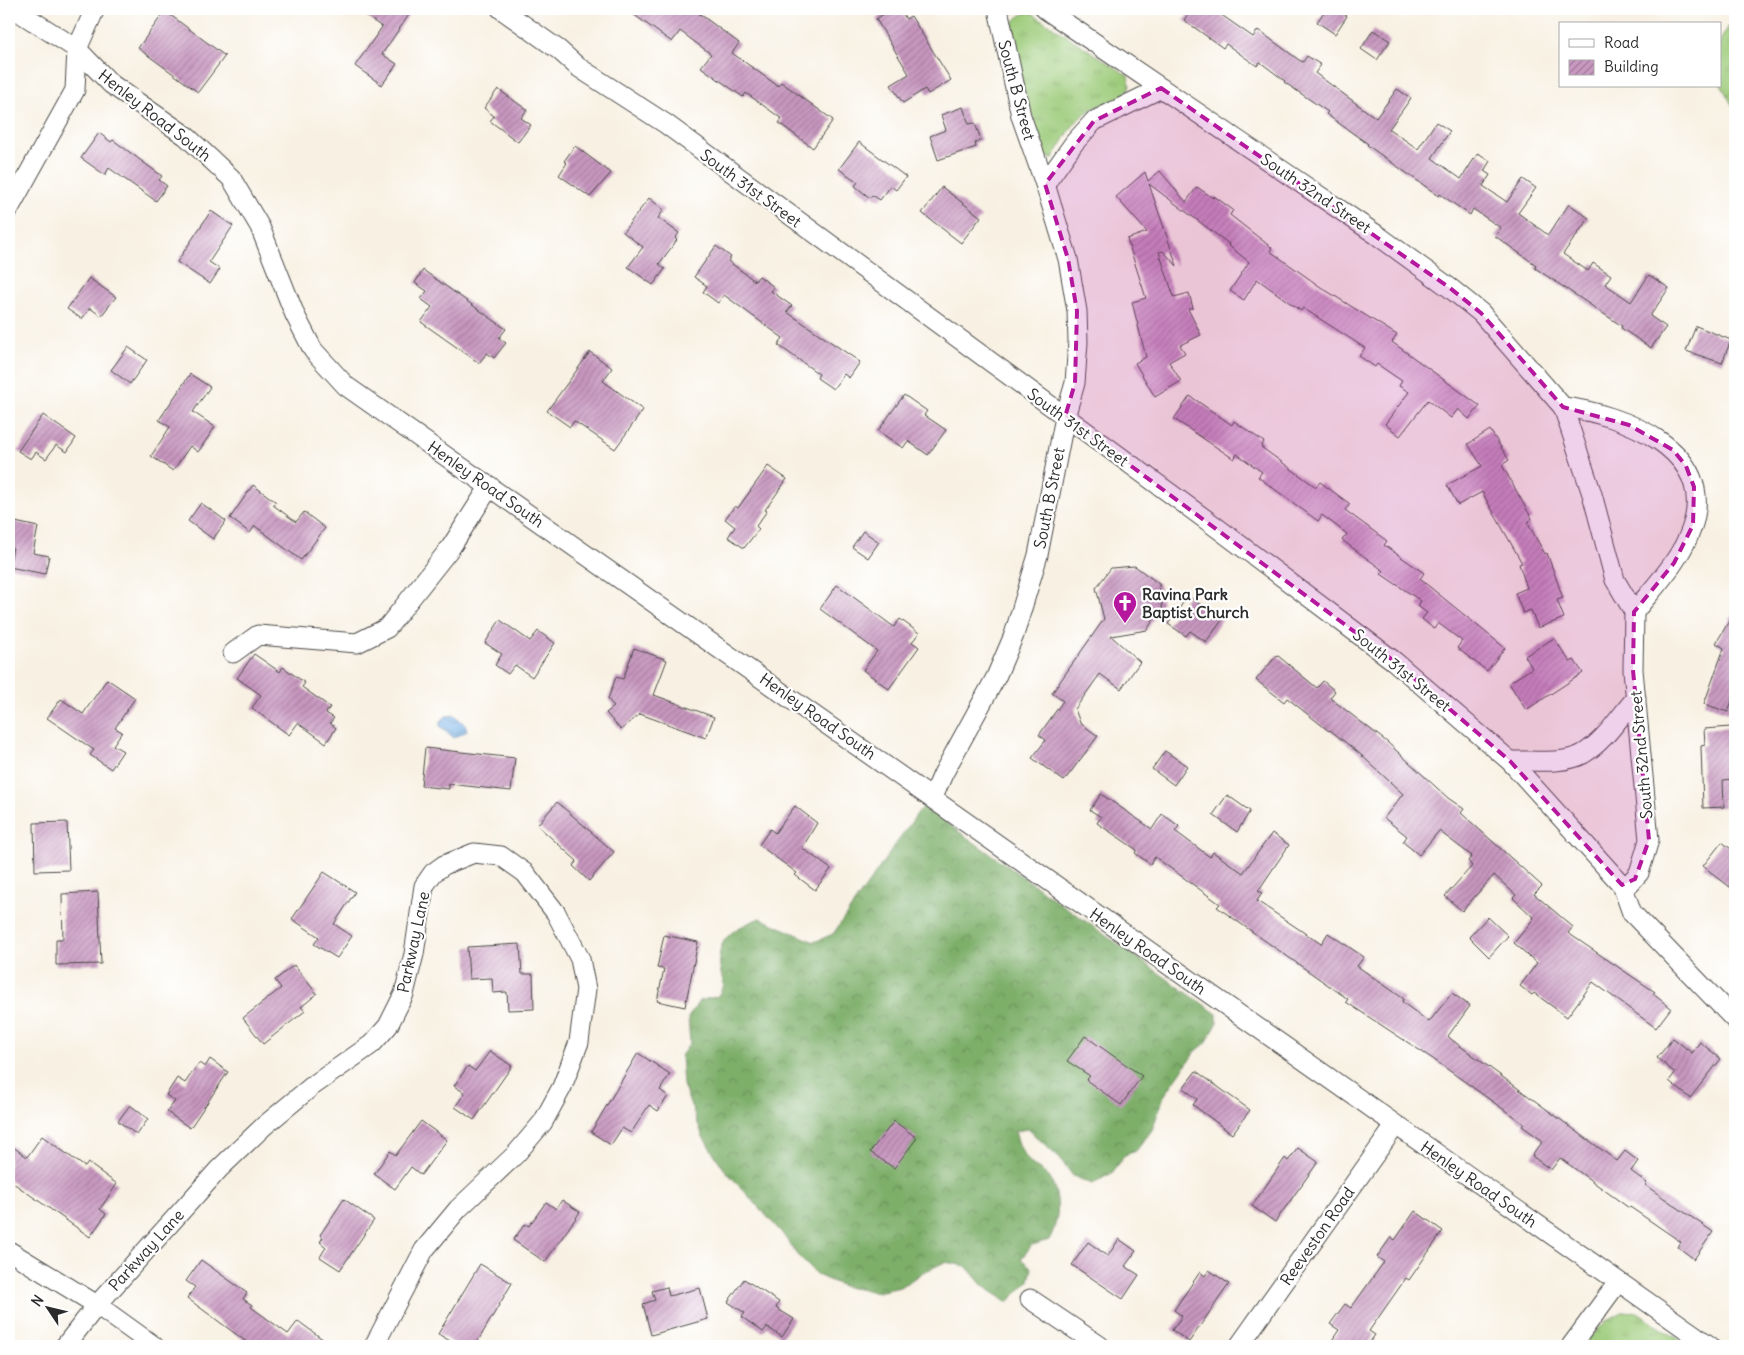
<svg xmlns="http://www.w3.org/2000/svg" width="1744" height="1355" font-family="Delius,sans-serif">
<defs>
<pattern id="grass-tufts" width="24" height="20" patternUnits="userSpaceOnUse" patternTransform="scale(1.25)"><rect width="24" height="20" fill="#9ccb79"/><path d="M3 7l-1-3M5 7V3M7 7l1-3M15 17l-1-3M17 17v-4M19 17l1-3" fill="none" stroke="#87ae69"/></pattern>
<pattern id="forest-crowns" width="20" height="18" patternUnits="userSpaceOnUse" patternTransform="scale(1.25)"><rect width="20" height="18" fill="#7daf69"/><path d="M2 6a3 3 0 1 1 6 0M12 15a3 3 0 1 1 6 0" fill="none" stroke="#678f57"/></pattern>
<pattern id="water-waves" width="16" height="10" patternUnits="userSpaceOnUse" patternTransform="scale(1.25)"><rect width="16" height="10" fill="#74b0e5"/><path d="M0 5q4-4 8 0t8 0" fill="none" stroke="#5f8fba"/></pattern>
<pattern id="building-hatch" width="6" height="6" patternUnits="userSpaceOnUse" patternTransform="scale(1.25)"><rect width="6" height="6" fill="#c897c0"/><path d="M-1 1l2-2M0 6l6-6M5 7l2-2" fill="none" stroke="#a37b9c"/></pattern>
</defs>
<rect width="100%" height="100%" fill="#fff"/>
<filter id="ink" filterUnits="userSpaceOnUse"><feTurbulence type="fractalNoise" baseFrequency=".02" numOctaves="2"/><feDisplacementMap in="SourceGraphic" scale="10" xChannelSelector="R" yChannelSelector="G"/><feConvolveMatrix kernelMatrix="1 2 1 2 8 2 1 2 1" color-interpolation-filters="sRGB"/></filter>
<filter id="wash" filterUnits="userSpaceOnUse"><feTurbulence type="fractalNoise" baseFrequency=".0096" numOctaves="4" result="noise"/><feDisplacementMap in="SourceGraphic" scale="20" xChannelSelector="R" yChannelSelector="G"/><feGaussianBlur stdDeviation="1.12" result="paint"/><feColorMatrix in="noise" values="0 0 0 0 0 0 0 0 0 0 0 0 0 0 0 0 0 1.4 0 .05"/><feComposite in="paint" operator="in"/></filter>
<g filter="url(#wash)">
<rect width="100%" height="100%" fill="#f8f1e3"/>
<g fill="url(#grass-tufts)" stroke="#647b52">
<path d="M1030,12L1124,73L1128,76L1130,86C1126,99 1103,102 1092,109C1072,120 1065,140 1053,158H1049L1043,152C1037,127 1006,43 1014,22C1017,16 1023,14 1030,12Z"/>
<polygon points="1735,16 1735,110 1720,83 1720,41"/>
<polygon points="1624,1311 1636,1312 1686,1344 1684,1346 1581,1346 1606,1321"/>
</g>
<path fill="url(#forest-crowns)" stroke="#546d4a" d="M926,806L951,826L1217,1014V1024L1206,1043L1195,1052L1164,1096L1152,1130L1136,1151L1125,1155L1112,1173L1092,1184L1073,1176L1061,1160L1028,1129L1015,1131C1018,1143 1023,1157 1033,1165C1038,1170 1048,1174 1051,1180C1061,1200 1059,1221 1049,1240L1032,1245L1021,1259L1032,1268L1029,1281L1008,1302L983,1286L966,1266L945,1262L922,1273L901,1287L877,1292L845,1287L817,1275L797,1255L782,1233L724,1169L703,1137L683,1085L681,1056L690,1043L688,1018L699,1001L718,996L724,985C712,944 723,933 760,918L814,942L833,934L919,811Z"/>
<polygon fill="url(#water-waves)" stroke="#506e88" points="455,715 466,726 467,731 454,738 440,726 440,722 446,716"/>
<g id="blocks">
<g fill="url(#building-hatch)">
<polygon points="356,9 413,9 382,54 397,64 382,85 355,66 382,27"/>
<polygon points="626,9 693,9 739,43 732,53 778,86 781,82 833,120 813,148 779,123 782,119 746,93 743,97 701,67 711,54 680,31 672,42"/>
<polygon points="892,9 900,9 906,19 911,16 951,80 928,94 925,89 903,103 891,85 909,74 876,19"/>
<polygon points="1192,9 1213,9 1253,37 1258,30 1299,60 1303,62 1307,56 1321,65 1315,73 1376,118 1397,89 1411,98 1389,129 1418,149 1436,122 1450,131 1432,158 1461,179 1478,153 1490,161 1484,171 1490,175 1483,186 1507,202 1523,179 1536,188 1518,213 1548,235 1569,204 1589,218 1563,254 1588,271 1593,263 1611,275 1605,284 1631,302 1649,275 1669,288 1650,316 1666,327 1651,348 1621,328 1622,326 1535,268 1536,265 1495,236 1501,228 1473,209 1470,215 1440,194 1439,196 1367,145 1368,144 1326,114 1328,112 1284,82 1285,81 1260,62 1257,66 1226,44 1223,48 1184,20"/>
<polygon points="1326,9 1336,9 1347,16 1335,34 1317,22"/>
<polygon points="165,11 225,56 198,92 138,48"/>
<polygon points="1373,30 1390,41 1377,60 1361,49"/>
<polygon points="498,89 527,110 521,118 531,125 518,142 490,121 494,116 484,108"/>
<polygon points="963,107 969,124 975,123 981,140 975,143 976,147 938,160 930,136 946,130 941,115"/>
<polygon points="99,133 111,142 113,140 162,176 159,180 167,186 156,201 109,168 105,175 81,158"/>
<polygon points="859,142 906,177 896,190 891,186 880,200 872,195 870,198 855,186 858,182 839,169"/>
<polygon points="575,146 611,173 590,197 559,175 567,163 564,161"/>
<polygon points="1160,171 1186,202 1197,187 1213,198 1214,196 1233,210 1230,215 1272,248 1270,251 1322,288 1397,335 1392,342 1480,406 1469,419 1458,409 1451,418 1428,400 1400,436 1385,424 1409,392 1399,386 1402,381 1377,364 1375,367 1359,356 1365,348 1303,308 1301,311 1257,279 1244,300 1230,291 1249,262 1228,245 1229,244 1149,184 1177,266 1163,251 1159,252 1174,297 1189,293 1193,308 1188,309 1201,335 1180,345 1185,353 1169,362 1181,381 1155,397 1135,363 1146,357 1132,302 1146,298 1127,239 1147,232 1116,197 1145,172 1148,181"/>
<polygon points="942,187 981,217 961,243 922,213"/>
<polygon points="649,198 664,210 658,218 679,233 675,238 677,240 659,264 665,269 653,285 628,267 643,247 623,232"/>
<polygon points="211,211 233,226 209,262 220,269 210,284 177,262"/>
<polygon points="716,246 731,257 728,261 755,281 759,276 774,287 771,291 792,306 787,312 860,362 849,378 844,374 833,389 817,378 819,374 778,345 783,338 724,295 718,303 703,292 707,286 694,277"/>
<polygon points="423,270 506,329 499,338 506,343 494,358 487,353 479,363 421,322 432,307 421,299 427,291 415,283"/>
<polygon points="89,278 116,297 101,316 90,308 82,319 67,309"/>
<polygon points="1696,326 1731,340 1722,363 1686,351"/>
<polygon points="128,347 147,360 130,384 111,370"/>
<polygon points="590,352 612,368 603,381 643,410 615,449 574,421 570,427 547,411"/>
<polygon points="190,374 210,387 193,412 215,427 198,452 190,446 173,471 151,456 170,427 159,420"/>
<polygon points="904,395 927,411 924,415 946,430 928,455 908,441 903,448 878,431"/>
<polygon points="1190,396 1232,425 1234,421 1264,442 1261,447 1316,487 1320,482 1350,504 1345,510 1387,541 1384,545 1424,573 1420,579 1505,648 1487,671 1457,648 1462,641 1438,623 1434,629 1422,619 1427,613 1418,606 1421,601 1381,574 1384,571 1342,540 1347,534 1322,515 1318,521 1258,477 1262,472 1237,454 1234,459 1174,419"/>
<polygon points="43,415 76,438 67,452 56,445 46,459 36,452 31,459 18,451"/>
<polygon points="1490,430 1509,460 1502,465 1532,519 1527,522 1545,554 1547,553 1563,598 1557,600 1564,618 1538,628 1531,610 1523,613 1515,593 1527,588 1519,564 1522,563 1482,492 1458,505 1447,485 1482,466 1468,444"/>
<polygon points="768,466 787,479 765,510 767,511 756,526 759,529 744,548 728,537 735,527 725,519 735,506 738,508"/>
<polygon points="253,485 276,502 273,505 296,522 304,512 325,528 301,560 255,526 250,533 230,518"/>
<polygon points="201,503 226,521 213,539 188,521"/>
<polygon points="11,521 38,527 33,553 49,556 45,574 9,567 13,548 9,548"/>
<polygon points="863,531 879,542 868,558 852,547"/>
<polygon points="1135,566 1159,584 1164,621 1156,616 1147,630 1111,636 1140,662 1121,689 1100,674 1075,709 1080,723 1098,736 1064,781 1032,758 1046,740 1039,735 1063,701 1052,693 1104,619 1096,588 1111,568"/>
<polygon points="837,585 894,627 900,619 919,633 912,642 919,647 889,689 863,670 877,651 820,609"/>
<polygon points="1188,596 1222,620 1206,642 1190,631 1186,636 1168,624"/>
<polygon points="1735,611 1735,692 1728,712 1704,704 1724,648 1716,643"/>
<polygon points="500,620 530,641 538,631 555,643 532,677 515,665 508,674 495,665 502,654 485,643"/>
<polygon points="1554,638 1570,662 1574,660 1583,673 1526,710 1509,683 1532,668 1525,656"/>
<polygon points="634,648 667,660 654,695 714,717 706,738 640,714 621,730 606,713 614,707 608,699 616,677 623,679"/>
<polygon points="254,654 280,672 283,667 305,683 302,687 330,707 326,713 334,718 330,723 336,728 326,743 298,723 289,735 252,708 261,695 237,678"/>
<polygon points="1277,655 1317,688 1323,681 1335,691 1330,698 1387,742 1448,798 1464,809 1461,813 1542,886 1534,894 1573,927 1568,933 1655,992 1653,994 1671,1008 1656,1028 1593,982 1567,1017 1534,993 1532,995 1520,986 1537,963 1514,943 1534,918 1513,898 1516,895 1494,875 1462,911 1445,896 1472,866 1468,861 1472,856 1439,831 1419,855 1403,842 1407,836 1384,818 1403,794 1360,754 1330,730 1329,731 1287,698 1284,702 1256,680"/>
<polygon points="107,679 135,698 115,728 122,732 113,745 123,751 111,769 90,755 94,750 47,718 61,699 83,714"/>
<polygon points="1731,727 1734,779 1723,780 1724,807 1703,808 1701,746 1705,745 1704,729"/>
<polygon points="425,748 515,758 511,791 449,784 449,789 421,786"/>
<polygon points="1165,751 1187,766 1174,785 1152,769"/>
<polygon points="1101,794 1152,829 1162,814 1179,826 1175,831 1210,857 1213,852 1243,873 1272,833 1289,845 1258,891 1262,893 1257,901 1321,944 1328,933 1364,957 1357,966 1404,999 1402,1002 1429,1022 1452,993 1470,1006 1448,1036 1452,1040 1617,1161 1625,1151 1638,1161 1631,1171 1647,1183 1645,1185 1713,1232 1694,1259 1678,1247 1681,1242 1630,1207 1629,1208 1560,1158 1551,1170 1532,1156 1543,1141 1522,1126 1524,1124 1433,1059 1346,1002 1348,999 1217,907 1220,904 1155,857 1150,864 1135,853 1137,850 1097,823 1101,817 1090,810"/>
<polygon points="1227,795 1250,811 1237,832 1213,815"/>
<polygon points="557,802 614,852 589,881 573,866 577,861 537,825"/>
<polygon points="795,806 817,823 802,848 831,869 815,890 795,875 797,873 759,845 770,829 775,833"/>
<polygon points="67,822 69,870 35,871 34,823"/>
<polygon points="1722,842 1735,852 1735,891 1703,866"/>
<polygon points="324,872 355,892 334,924 352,936 337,958 314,944 319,937 292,919"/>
<polygon points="98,892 101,964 56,965 56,939 63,939 62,894"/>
<polygon points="1488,917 1508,936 1489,957 1469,937"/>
<polygon points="664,935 698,942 685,1007 657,1001 664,969 657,968"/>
<polygon points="520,944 522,974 533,974 534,1009 508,1010 507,992 493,993 492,978 469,979 467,947"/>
<polygon points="294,965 317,994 301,1007 305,1011 263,1044 243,1018 281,988 275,980"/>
<polygon points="1085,1036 1142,1076 1121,1105 1086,1080 1090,1076 1067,1061"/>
<polygon points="1673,1038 1692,1053 1700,1042 1721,1059 1690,1098 1669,1081 1675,1073 1657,1058"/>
<polygon points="490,1051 512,1066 474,1120 455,1107 465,1093 454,1086 468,1066 475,1071"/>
<polygon points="638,1053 670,1074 660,1090 668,1096 658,1111 649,1105 631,1133 622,1128 611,1145 591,1132"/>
<polygon points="210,1059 228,1072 190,1128 167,1112 175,1101 166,1095 177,1078 185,1083 199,1063 205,1067"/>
<polygon points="1196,1071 1250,1110 1232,1134 1193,1105 1197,1099 1183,1088"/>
<polygon points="130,1105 148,1119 137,1135 118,1121"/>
<polygon points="421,1121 447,1140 421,1175 411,1167 395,1189 374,1174 390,1151 396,1155"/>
<polygon points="894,1121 917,1138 894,1168 870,1152"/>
<polygon points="42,1136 85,1167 88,1163 117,1184 100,1209 106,1214 90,1237 9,1180 9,1144 27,1157"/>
<polygon points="1298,1148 1318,1162 1275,1222 1252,1206 1285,1158 1288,1161"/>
<polygon points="344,1199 374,1220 340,1270 320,1257 326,1247 320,1242 323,1237 320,1235"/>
<polygon points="562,1200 580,1212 545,1262 513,1240 525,1224 529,1226 546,1202 556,1209"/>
<polygon points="1415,1211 1443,1231 1409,1280 1406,1278 1369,1331 1375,1335 1367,1346 1328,1346 1339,1330 1330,1324 1345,1304 1351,1308 1384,1262 1377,1257 1391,1237 1395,1240"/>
<polygon points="1119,1239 1136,1251 1125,1266 1139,1275 1123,1299 1072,1265 1088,1242 1108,1256"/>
<polygon points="201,1260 247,1293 243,1299 252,1305 251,1307 288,1334 298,1321 332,1346 252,1346 187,1298 195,1287 186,1281"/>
<polygon points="480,1264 512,1283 475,1346 459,1346 438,1334"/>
<polygon points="1209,1270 1229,1284 1189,1342 1172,1330 1182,1316 1174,1310 1200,1272 1205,1276"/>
<polygon points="744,1279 779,1302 776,1308 794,1319 782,1337 767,1327 763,1332 742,1317 745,1313 728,1302"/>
<polygon points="667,1287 669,1296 700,1288 708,1319 651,1335 643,1304 655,1300 652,1291"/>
</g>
</g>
</g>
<g filter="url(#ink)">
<use href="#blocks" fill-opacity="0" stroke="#4a4947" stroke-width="1"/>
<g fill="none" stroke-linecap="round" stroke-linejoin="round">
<g stroke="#4a4947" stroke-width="21">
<g id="minor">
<polyline points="14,9 77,49 111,84 186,136 231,178 260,227 295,315 313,350 346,386 1710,1346"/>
<polyline points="501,9 559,50 578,67 666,124 1216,527 1394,661 1510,761 1622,885 1632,913 1735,1020"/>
<polyline points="1045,9 1377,235 1450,288 1481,313 1563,407 1592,494 1615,580 1634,612 1633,670 1649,840 1639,873 1630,883 1622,885"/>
<polyline points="1045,184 1074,143 1094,121 1161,88"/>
<polyline points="9,209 75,90 77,49 95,9"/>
<path d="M1563,407C1622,414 1718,450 1692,527C1681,560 1655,586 1634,612"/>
<polyline points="233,653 258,635 357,643 387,628 451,547 490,486"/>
<path d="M1510,761C1532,760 1563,765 1583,754C1605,741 1619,717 1636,698"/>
<polyline points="933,797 943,774 996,677 1014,635 1038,555 1065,417 1075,383 1078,342 1077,311 1068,259 1045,184 1021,116 998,9"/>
<polyline points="9,1251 97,1305 154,1346"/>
<polyline points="1030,1299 1100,1346"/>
<polyline points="65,1346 97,1305 219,1169 264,1126 311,1087 372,1044 388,1026 404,994 414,954 424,886 433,873 444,865 474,853 501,856 525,873 556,913 580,959 586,989 579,1042 562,1087 543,1122 516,1154 458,1209 424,1250 374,1346"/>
<polyline points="1239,1346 1395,1126"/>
<polyline points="1571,1346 1618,1282"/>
</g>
</g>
<use href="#minor" stroke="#fff" stroke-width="19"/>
</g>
</g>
<path fill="#b5179e" fill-opacity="0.2" stroke="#b5179e" stroke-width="4" stroke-dasharray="10 6" stroke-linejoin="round" d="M1161,88L1450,288L1481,313L1563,407L1629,425L1673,450L1686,466L1694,487L1693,525L1674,563L1634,612L1633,670L1649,840L1635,879L1622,885L1510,761L1394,661L1065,417L1075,383L1077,311L1068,259L1045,184L1094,121Z"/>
<defs>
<g id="church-pin" transform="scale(1.25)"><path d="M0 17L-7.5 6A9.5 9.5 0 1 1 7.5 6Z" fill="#b5179e" stroke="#fff"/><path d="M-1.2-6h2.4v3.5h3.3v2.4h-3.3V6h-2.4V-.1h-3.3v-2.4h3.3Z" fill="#fff"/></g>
</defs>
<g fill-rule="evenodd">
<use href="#church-pin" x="1125" y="603"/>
</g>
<g text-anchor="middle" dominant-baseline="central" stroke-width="4.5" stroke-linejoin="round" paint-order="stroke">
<g font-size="16" fill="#2b2b2b" stroke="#fff">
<text transform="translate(1017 90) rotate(75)">South B Street</text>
<text transform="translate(155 115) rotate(38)">Henley Road South</text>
<text transform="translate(751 188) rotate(36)">South 31st Street</text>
<text transform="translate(1316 193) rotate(34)">South 32nd Street</text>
<text transform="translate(1078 427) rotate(36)">South 31st Street</text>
<text transform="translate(486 484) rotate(35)">Henley Road South</text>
<text transform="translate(1049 498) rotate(-79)">South B Street</text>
<text transform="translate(1402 670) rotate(39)">South 31st Street</text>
<text transform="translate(818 716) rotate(35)">Henley Road South</text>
<text transform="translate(1641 755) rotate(-95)">South 32nd Street</text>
<text transform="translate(413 942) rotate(-78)">Parkway Lane</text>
<text transform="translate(1148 951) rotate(35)">Henley Road South</text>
<text transform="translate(1479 1184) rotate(35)">Henley Road South</text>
<text transform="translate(1317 1236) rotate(-55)">Reeveston Road</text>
<text transform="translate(146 1250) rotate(-48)">Parkway Lane</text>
</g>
<g font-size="16" font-weight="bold" fill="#2b2b2b" stroke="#fff" text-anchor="start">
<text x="1142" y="594">Ravina Park<tspan x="1142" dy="18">Baptist Church</tspan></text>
</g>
</g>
<rect width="1744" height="1355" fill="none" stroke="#fff" stroke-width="30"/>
<rect x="1559" y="22" width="162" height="65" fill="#ffffff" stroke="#aaaaaa"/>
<rect x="1569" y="39" width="25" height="8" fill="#ffffff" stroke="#aaaaaa"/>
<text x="1604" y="48" font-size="15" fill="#2b2b2b">Road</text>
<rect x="1569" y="60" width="25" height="15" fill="url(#building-hatch)" stroke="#aaaaaa"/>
<text x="1604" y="72" font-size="15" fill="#2b2b2b">Building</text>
<g transform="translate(48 1308) rotate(305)" stroke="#ffffff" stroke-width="4" paint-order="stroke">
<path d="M0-4L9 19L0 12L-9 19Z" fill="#2b2b2b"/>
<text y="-8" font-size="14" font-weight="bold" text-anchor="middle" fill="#2b2b2b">N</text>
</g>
</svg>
